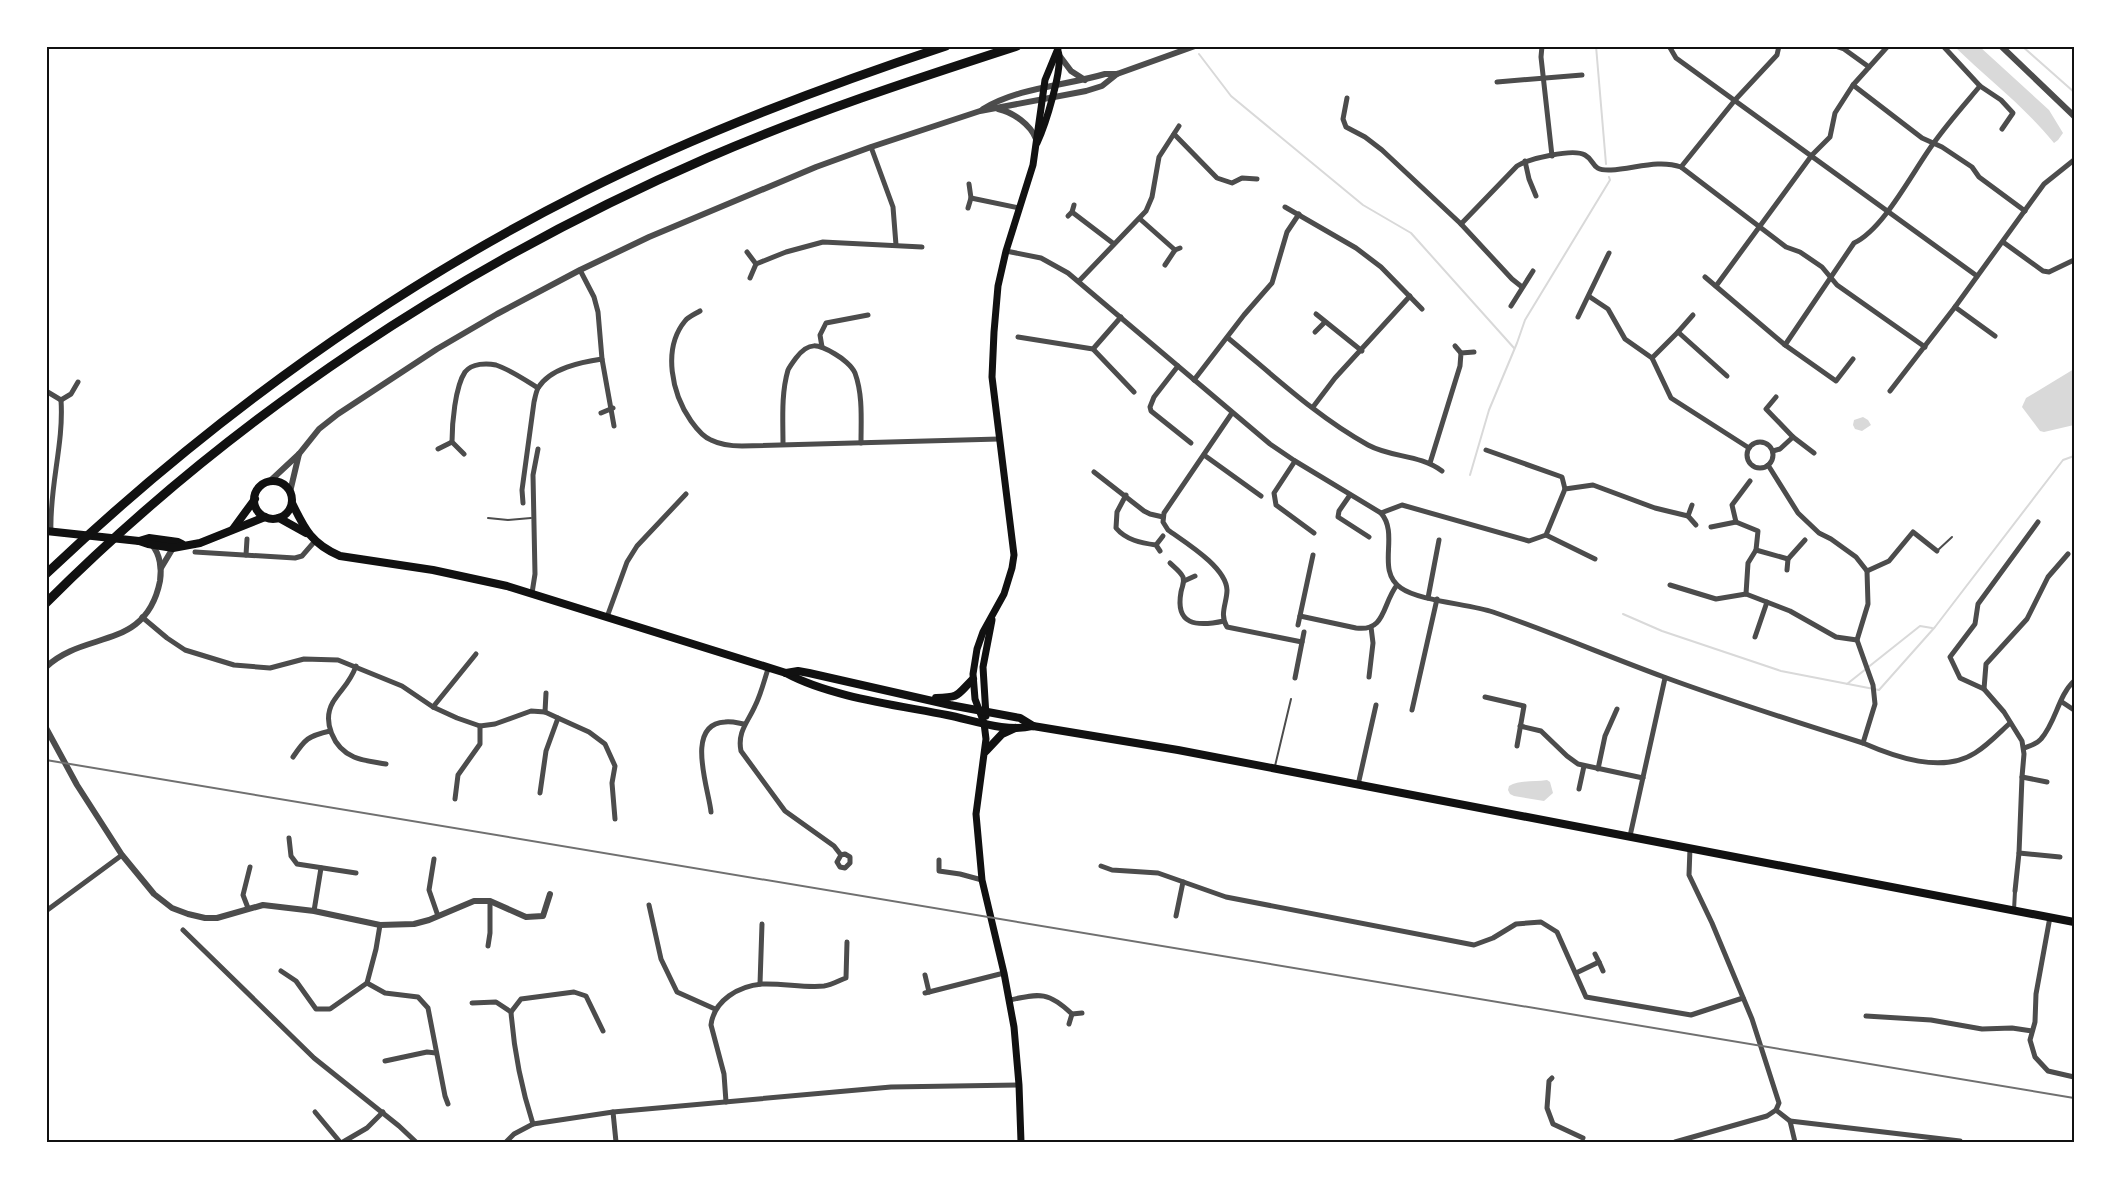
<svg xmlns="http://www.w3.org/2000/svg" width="2121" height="1189" font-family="'Titillium Web',sans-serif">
<rect width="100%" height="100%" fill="#fff"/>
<g fill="#d9d9d9">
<path d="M1955,47H1980L2049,110L2063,133L2058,140L2054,143C2025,107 1988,79 1955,47Z"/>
<polygon points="2074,369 2074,425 2044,432 2040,431 2022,407 2026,398"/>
<polygon points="1863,417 1868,420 1871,425 1862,431 1855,429 1853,425 1854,420"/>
<path d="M1547,780L1550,782L1553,793L1544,801L1514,796L1510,794L1508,790L1509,786C1520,780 1534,782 1547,780Z"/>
</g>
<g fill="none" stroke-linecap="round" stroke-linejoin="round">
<g stroke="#d9d9d9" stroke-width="2">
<polyline points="1596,46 1606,164"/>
<polyline points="2022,46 2074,92"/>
<polyline points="1199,54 1231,96 1363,205 1411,233 1514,348"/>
<polyline points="1470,475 1489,410 1517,343 1525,320 1610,180 1609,177"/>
<polyline points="1623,614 1662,631 1781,671 1879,690 1935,627 2063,460 2074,456"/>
<polyline points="1847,684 1920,626 1932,628"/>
</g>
<g stroke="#4c4c4c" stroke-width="2">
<polyline points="488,518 508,520 531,518"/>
<polyline points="1938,550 1952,537"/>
<polyline points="1275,766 1291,699"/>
</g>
<polyline stroke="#4c4c4c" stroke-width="4" points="2014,910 2015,891"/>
<g stroke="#4c4c4c" stroke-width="5">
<polyline points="1542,46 1541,57 1552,156"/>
<polyline points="1669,46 1676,58 1977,276"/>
<polyline points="1835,46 1844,49 1869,67"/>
<polyline points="1943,46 1980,86 2001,100 2013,113 2002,129"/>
<polyline points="1497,82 1582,75"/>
<polyline points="1853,85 1922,138 1942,147 1972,167 1979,177 2025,211"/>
<polyline points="1347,98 1343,119 1346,127 1365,137 1382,150 1461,224 1512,279 1522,287"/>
<polyline points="1174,134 1217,178 1232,183 1242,178 1257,179"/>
<polyline points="871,147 893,207 896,245"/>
<polyline points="1525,161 1529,179 1536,196"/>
<polyline points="1681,167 1735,100 1777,55 1779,46"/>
<polyline points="971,198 1019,208"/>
<polyline points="1285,207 1356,248 1381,267 1422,309"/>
<polyline points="968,208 971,198 969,184"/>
<polyline points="1072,212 1114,244"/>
<polyline points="1068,216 1072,212 1074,205"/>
<polyline points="1140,219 1175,250"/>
<path d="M1461,224L1517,166C1528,159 1573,148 1585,155C1596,161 1590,171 1611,170C1634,169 1658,159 1681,167L1786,247L1800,252L1822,267L1837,285L1925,347"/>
<polyline points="2003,242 2043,271 2049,272 2074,260"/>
<path d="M1006,251L1041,258L1068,273L1270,444L1295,461L1381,513C1400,535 1375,570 1401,588C1419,601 1470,604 1493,612C1551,632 1607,656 1664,677C1729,701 1796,722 1863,743C1895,757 1942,774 1975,753C1988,745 1999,733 2010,723"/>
<polyline points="747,252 756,264 750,278"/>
<polyline points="756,264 786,252 823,242 922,247"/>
<polyline points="1165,265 1175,250 1180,248"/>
<polyline points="580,270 594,297 598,312 602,359 614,426"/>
<polyline points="1705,277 1785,345 1836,381 1853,359"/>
<polyline points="1079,281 1146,211 1152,197 1159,157 1179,126"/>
<polyline points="1716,286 1812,155 1830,137 1835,113 1853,85 1888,46"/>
<polyline points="1590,297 1608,309 1625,339 1652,358 1671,398 1749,448"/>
<polyline points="1511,306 1533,271"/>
<polyline points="1955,307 1995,336"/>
<path d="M700,311C695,314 688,317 685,321C662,349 672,394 691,421C696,428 703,437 711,440C721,445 731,446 742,446L999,439"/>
<polyline points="1316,314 1362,351"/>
<polyline points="1578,317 1609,253"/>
<polyline points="1315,332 1324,323"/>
<polyline points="1678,332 1693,315"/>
<polyline points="1018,337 1093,349 1134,392"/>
<path d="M1228,338C1273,375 1317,417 1368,445C1392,458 1419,454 1442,471"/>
<path d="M1785,345L1854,243C1884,229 1913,171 1933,144C1947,124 1964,105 1980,86"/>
<polyline points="1455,346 1461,353"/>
<polyline points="822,347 820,335 826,323 868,315"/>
<polyline points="1093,349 1121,317"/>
<polyline points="1652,358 1678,332 1727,376"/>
<polyline points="1178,366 1154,397 1150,407 1151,411 1191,443"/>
<polyline points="1194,380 1244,315 1272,283 1287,232 1299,214"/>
<polyline points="46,391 61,400"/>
<polyline points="1890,391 1955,307 2044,184 2074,160"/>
<polyline points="1776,397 1766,409 1793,437 1814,453"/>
<polyline points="61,400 71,394 78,382"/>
<polyline points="1313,407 1335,378 1410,296"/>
<polyline points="601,413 613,408"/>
<path d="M1232,413L1164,513L1163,522L1168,530C1186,543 1226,567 1227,590C1227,603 1219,614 1227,627L1302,642"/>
<circle cx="1760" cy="455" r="13"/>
<path d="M783,444C783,420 781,394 788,370C790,366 793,362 796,358C809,341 818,344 835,354C842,358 852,366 855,373C863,395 861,420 861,443"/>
<polyline points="438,449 452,442"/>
<polyline points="1486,450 1562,477 1565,489"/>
<polyline points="1773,451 1780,449 1793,437"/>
<path d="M464,454L452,442C452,424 455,387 465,372C472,363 487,363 496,365C511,370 525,380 538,388"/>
<polyline points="1204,455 1261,496"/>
<polyline points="1295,461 1274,493 1276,505 1314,533"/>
<polyline points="1430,463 1460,366 1461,353 1474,352"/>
<polyline points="1768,465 1798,513 1819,533 1831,539 1856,557 1867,571 1868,604 1857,640 1873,685 1875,704 1863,743"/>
<polyline points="1094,472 1144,511 1150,514 1163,517"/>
<path d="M1126,495L1117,512L1116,528C1126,540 1141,543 1156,545L1160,551"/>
<polyline points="1350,495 1339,511 1338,517 1369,537"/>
<path d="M523,503L522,490L534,402C535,398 536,392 538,388C550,368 582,362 602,359"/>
<polyline points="1381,513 1402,505 1529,541 1546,535 1565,489 1593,485 1655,508 1688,516 1692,505"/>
<polyline points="1688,516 1696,525"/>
<polyline points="1736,522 1732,505 1750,481"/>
<polyline points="1711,527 1736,522 1758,531 1756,550 1748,563 1746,594"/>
<path d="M51,532C49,488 64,444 61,400"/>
<polyline points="1546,535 1595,559"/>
<polyline points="1156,545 1163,536"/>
<polyline points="1756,550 1788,559 1805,540"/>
<polyline points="195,552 295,558 302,556 315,541"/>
<polyline points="246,555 247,539"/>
<path d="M1170,563C1174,567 1180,571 1183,577C1185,583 1182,586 1181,592C1175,625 1196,627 1224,621"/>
<polyline points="1787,570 1788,559"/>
<polyline points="1867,571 1889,561 1913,532 1937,551"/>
<polyline points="1184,581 1195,576"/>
<polyline points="1670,585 1716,599 1746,594 1790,611 1836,637 1857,640"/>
<polyline points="532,593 535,574 533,475 538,449"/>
<polyline points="1428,598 1439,540"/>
<path d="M1300,616L1356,628C1386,632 1382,604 1397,585"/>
<polyline points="142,617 167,638 185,650 234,665 270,668 304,659 338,660 402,686 433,707 457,718 480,726 495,724 531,711 545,712 558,718 589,732 605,744 615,766 612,783 615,819"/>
<polyline points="607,617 627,562 637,546 686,494"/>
<polyline points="1298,625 1313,555"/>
<polyline points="1755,637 1767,602"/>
<path d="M356,666C350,683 342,688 333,702C322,721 333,748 354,757C363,761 376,762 386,764"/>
<path d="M768,669C764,681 761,694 755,706C748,722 737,732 741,751L785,811L834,846L841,855L845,854L850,857V863L845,868L840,867L837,862L841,855"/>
<polyline points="1369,677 1373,643 1371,627"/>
<polyline points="1295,678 1304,632"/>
<polyline points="1984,689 1986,664 2027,619 2048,577 2068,554"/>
<polyline points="1485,697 1524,706 1517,746"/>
<polyline points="2062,702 2074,710"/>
<polyline points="433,707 476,654"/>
<polyline points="1412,710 1437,599"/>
<polyline points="545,712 546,693"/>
<polyline points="1520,726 1541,731 1567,756 1578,764 1643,778"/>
<path d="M2024,748C2029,746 2037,744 2041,739C2056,722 2058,696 2074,681"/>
<path d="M293,757C305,739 308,736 330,731"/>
<polyline points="1598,769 1605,736 1617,709"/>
<polyline points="2022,777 2047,782"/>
<polyline points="1358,785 1376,705"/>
<polyline points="1579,789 1584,766"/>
<polyline points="540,793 546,751 558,718"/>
<polyline points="455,799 458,775 480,744 480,726"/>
<path d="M711,812C709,790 684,724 725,722C731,721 738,723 744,724"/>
<polyline points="1630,836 1665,678"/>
<polyline points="289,838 291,856 297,864 356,873"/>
<polyline points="2019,853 2060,857"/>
<polyline points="434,859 429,890 438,916"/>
<polyline points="939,860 939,871 960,874 982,880"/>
<polyline points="1101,866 1112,870 1158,873 1226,897 1474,945 1493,938 1516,924 1541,922 1557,932 1586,997 1691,1015 1743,998"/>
<polyline points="2015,891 2019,853 2022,777 2024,754 2022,741 2004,712 1984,689 1960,678 1950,657 1975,624 1978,604 2038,522"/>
<polyline points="649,905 661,959 677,992 715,1009"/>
<polyline points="248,908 243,895 250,867"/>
<polyline points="46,911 122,855"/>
<polyline points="314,911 321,868"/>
<polyline points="1176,916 1183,882"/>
<polyline points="2050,917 2036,994 2035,1022 2030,1040 2035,1057 2048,1071 2074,1077"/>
<polyline points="183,930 314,1058 399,1126 416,1142"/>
<polyline points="488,946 490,933 490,901"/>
<polyline points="1595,954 1599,962"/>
<polyline points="281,971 296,981 316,1009 330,1009 367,983 376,949 380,925"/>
<polyline points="1576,973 1599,962 1603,971"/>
<polyline points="925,975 929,992"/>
<polyline points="367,983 385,993 418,997 428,1008 445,1096 448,1104"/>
<polyline points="760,984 762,924"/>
<polyline points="925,993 1004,973"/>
<path d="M1010,1000C1040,993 1049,992 1072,1014L1069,1024"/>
<polyline points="472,1003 496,1002 511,1012"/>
<polyline points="1072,1014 1082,1013"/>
<polyline points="1866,1016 1931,1020 1982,1029 2012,1028 2032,1031"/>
<polyline points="385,1061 427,1052 436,1053"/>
<polyline points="1552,1078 1549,1081 1547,1108 1553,1124 1583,1138"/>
<path d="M726,1102L724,1074L711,1025C714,1000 739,986 762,984C783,983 804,988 824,986C832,985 840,980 846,978L847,942"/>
<polyline points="1776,1110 1790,1121 1795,1142"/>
<polyline points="315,1112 340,1142"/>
<polyline points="613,1112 616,1142"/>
<polyline points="1790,1121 1960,1141"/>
<path d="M533,1124C521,1087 514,1051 511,1012L521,999L574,992L586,996L603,1031"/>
<polyline points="343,1142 367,1128 383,1112"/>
<polyline points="506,1142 514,1134 533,1124 613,1112 891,1087 1019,1085"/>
<polyline points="1675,1142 1767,1116 1776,1110 1779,1103 1752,1019 1712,923 1689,875 1690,848"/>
</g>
<g stroke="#4c4c4c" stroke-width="6">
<polyline points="2001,46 2074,116"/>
<polyline points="1059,55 1071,71 1085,80"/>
<path d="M983,109C1020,87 1064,86 1105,74H1117L1195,46"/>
<path d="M998,109C1013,112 1031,125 1036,139"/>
<polyline points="269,482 299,454 319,429 338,414 437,349 497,314 580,270 649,237 816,167 871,147 980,111 1086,91 1102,86 1117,74"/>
<polyline points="290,492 299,454"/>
<polyline points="161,568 173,548"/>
<path d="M46,667C85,630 146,651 160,581C162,569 160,554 152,545"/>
<polyline points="46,728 77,785 122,855 154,894 172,908 188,914 205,918 217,918 263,905 314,911 380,925 414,924 429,920 474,901 490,901 526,917 543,916 550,894"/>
</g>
<g stroke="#111" stroke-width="7">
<path d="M1037,143C1045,126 1064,67 1058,51"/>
<polyline points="986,716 983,667 992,620"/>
<polyline points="1021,1142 1019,1085 1014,1027 1004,973 982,880 976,814 986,739 984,723 975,699 973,674 977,649 983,632 1004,594 1012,568 1014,555 992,377 994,332 998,286 1006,251 1033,165 1045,80 1059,46"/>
</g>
<g stroke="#111" stroke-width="8">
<circle cx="273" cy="500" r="19"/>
<path d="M292,503C305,530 312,544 340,556L433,570L507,586L786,673C830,697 897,705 947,715C973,720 1007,733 1033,726L1178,750L2074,922"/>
<polyline points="279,518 306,533"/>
<polyline points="233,529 255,499"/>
<polyline points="46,531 139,541 149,538 178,542 182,544"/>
<polyline points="139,541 148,544 173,548 200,543 265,517"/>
<polyline points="786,673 798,671 809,673 950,705 1020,718 1033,726"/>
<path d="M936,698C961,697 956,696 973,679"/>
<polyline points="986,751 1002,734 1015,728"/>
</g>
<g stroke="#111" stroke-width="9">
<path d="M46,574C207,422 386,291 583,192C700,133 822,87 946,46"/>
<path d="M46,603C235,414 463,264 707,158C808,114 912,80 1017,46"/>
</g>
<polyline stroke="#707070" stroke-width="2" points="46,760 2074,1098"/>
</g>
<rect width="2121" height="1189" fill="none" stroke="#ffffff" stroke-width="96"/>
<rect x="48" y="48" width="2025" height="1093" fill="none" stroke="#111" stroke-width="2"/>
</svg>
